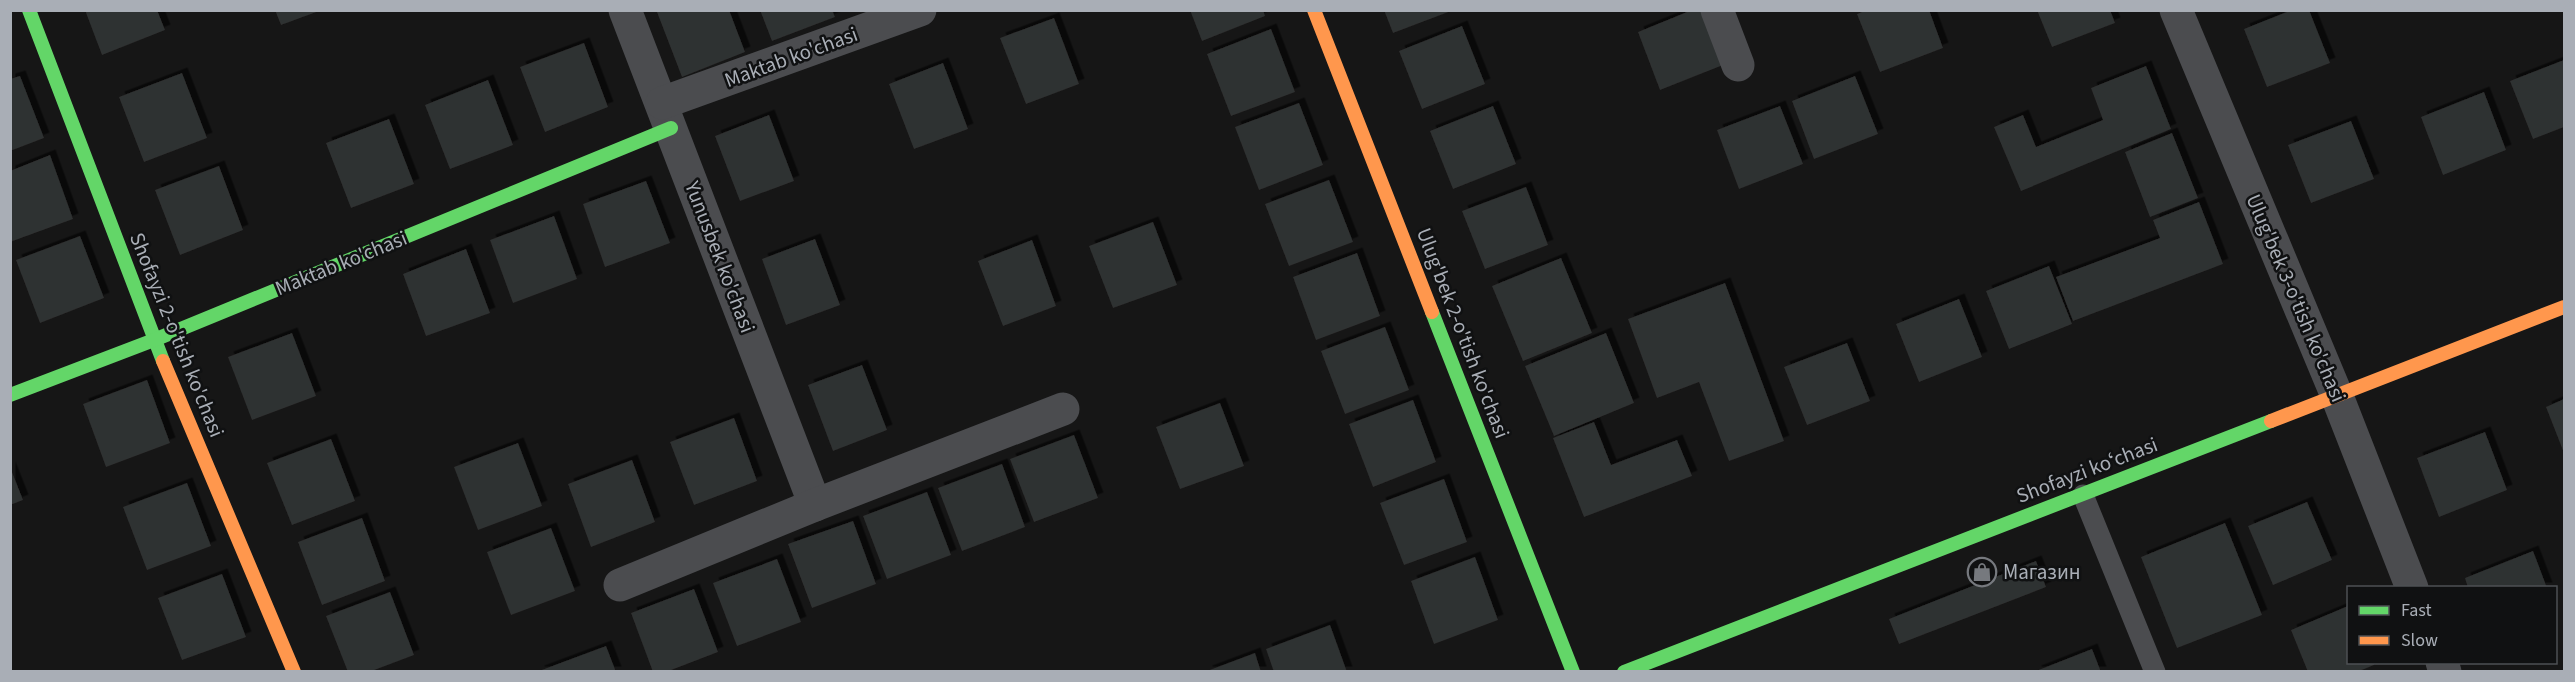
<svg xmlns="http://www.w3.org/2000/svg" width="2575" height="682" font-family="'Source Sans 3',sans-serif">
<defs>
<filter id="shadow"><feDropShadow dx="5.5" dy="-5.5" stdDeviation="0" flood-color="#0009"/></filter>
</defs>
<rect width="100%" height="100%" fill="#161616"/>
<g fill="#2f3030" filter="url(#shadow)">
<polygon points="85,10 157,10 165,30 102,55"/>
<polygon points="275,10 319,10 319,11 281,25"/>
<polygon points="660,10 729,10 745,52 682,77 657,12"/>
<polygon points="760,10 832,10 835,17 772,41"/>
<polygon points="1190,10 1263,10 1265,16 1202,41"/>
<polygon points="1384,10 1451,10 1451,11 1393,33"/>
<polygon points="1692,10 1702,10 1723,65 1660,90 1638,32"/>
<polygon points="1867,10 1929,10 1943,48 1880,72 1857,14"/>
<polygon points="2037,10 2110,10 2115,23 2052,47"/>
<polygon points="2292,10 2309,10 2330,63 2267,87 2244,29"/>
<polygon points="1054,18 1079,84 1026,104 1000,38"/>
<polygon points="1462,26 1485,84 1422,109 1399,51"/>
<polygon points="1271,29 1295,92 1231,116 1207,54"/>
<polygon points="584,43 608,107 545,132 520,67"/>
<polygon points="2564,60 2564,127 2533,139 2510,81"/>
<polygon points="943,63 968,129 914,149 889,84"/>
<polygon points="2146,66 2171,129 2021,191 1994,127 2023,115 2036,147 2103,120 2091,88"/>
<polygon points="182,73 207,138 144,162 119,97"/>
<polygon points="20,76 44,138 10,151 10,79"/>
<polygon points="1855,76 1878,134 1814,159 1792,101"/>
<polygon points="488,80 513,145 450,169 425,105"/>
<polygon points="2484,92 2506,150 2443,175 2421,117"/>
<polygon points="1299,103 1323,165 1259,190 1235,127"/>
<polygon points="1493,106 1516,164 1453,189 1430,131"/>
<polygon points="1780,106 1803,164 1739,189 1717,130"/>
<polygon points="769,115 794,181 740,201 715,136"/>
<polygon points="389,119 414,184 351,208 326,143"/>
<polygon points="2351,121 2374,179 2311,203 2288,145"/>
<polygon points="2172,133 2198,198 2150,217 2125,152"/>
<polygon points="50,155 73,219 10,242 10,171"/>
<polygon points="219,166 243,230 180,255 155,190"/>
<polygon points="1329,180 1353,242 1289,266 1265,204"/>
<polygon points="646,181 670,243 605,267 583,204"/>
<polygon points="1526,187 1548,245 1485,269 1462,211"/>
<polygon points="2199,202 2223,264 2073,321 2056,277 2160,238 2153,220"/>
<polygon points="554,216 577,279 513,303 490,240"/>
<polygon points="1153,222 1177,285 1113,308 1089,246"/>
<polygon points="80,236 104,298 40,323 16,260"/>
<polygon points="815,239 840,305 786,325 762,259"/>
<polygon points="1032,240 1056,306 1003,326 978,261"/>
<polygon points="466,249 490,313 426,336 403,274"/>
<polygon points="1357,253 1380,316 1316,340 1293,277"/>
<polygon points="1561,258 1592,333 1523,361 1492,286"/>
<polygon points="2049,266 2072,324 2009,349 1986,291"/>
<polygon points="1725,283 1784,441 1729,461 1699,382 1657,398 1628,319"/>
<polygon points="1959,299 1982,357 1919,382 1896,324"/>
<polygon points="1385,327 1409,390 1345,414 1321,351"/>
<polygon points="292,333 316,396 252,420 228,357"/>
<polygon points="1606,333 1634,403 1554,436 1525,366"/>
<polygon points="1847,343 1870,401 1807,425 1784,367"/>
<polygon points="862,365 887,430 833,451 808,385"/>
<polygon points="147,380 170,443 106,467 83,404"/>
<polygon points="2564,399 2564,453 2546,407"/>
<polygon points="1413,400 1436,462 1373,487 1349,424"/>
<polygon points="1220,403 1244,466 1180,489 1156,427"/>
<polygon points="734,418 757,481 694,505 670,442"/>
<polygon points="1594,422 1611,465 1677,440 1692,476 1584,517 1553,438"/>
<polygon points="2485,432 2507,490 2439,517 2417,458"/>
<polygon points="1074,435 1098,498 1034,522 1010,459"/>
<polygon points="331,439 355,501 292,525 267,463"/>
<polygon points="518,443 542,506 478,530 454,467"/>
<polygon points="632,460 655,522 591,547 568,484"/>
<polygon points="1002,464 1025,527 962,551 938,488"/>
<polygon points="10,467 23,500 10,505"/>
<polygon points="1444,479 1467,542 1404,565 1380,503"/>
<polygon points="187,483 211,546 147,570 123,507"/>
<polygon points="927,492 951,555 887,579 863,516"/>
<polygon points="2307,502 2332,560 2273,585 2248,526"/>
<polygon points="362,518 385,581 322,605 298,542"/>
<polygon points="853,521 876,584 812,608 788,544"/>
<polygon points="2225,523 2262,615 2177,648 2141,557"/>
<polygon points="551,528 575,591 511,615 487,552"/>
<polygon points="2533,551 2547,588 2468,588 2465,578"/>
<polygon points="1475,557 1498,620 1434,644 1411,581"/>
<polygon points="777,559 801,622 737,646 713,583"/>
<polygon points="2036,561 2046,587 1899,644 1889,619"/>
<polygon points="222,574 246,637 182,660 158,598"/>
<polygon points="694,589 718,652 666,672 653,672 631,613"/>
<polygon points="390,592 414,655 369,672 348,672 326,616"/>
<polygon points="2348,606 2348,662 2374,662 2374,665 2357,672 2308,672 2291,630"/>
<polygon points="1330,625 1347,672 1274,672 1266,649"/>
<polygon points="606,646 616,672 539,672 539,671"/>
<polygon points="2092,649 2101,672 2036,672 2036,671"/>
<polygon points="1255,653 1261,672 1207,672 1207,671"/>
</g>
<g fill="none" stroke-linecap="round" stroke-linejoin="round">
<polyline stroke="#4b4c4f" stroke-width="21" points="2083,495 2155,672"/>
<g stroke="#4b4c4f" stroke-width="33">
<polyline points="625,10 815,505"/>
<polyline points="1717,10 1738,65"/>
<polyline points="2176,10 2337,396 2412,588"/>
<polyline points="662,103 920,10"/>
<polyline points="620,585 815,505 1063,409"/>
<polyline points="2442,662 2445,672"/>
</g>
<g stroke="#63d668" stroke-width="14">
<polyline points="29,10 163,361"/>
<polyline points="1432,312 1573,672"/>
<polyline points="10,395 154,340 671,128"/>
<polyline points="1624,672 2271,421"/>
</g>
<g stroke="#ff974d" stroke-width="14">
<polyline points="1314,10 1432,312"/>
<polyline points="163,361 294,672"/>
<polyline points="2271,421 2564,307"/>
</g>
</g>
<defs>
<g id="shop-ring" transform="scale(1.5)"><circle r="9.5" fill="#101112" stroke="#76797e" stroke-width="1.5"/><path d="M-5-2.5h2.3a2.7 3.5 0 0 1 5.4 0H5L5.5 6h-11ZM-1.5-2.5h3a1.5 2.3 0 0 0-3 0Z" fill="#76797e"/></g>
</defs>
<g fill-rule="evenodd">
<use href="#shop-ring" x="1982" y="572"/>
</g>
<g text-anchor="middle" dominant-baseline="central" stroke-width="5" stroke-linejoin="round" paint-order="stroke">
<g font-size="21" fill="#a9aeb6" stroke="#101112">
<text transform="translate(791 57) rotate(-20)">Maktab ko'chasi</text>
<text transform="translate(720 257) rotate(69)">Yunusbek ko'chasi</text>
<text transform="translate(341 263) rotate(-22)">Maktab ko'chasi</text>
<text transform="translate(2296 298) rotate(67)">Ulug'bek 3-o'tish ko'chasi</text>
<text transform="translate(1463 333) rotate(69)">Ulug'bek 2-o'tish ko'chasi</text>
<text transform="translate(177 335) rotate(68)">Shofayzi 2-o'tish ko'chasi</text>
<text transform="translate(2087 470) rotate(-21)">Shofayzi koʻchasi</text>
</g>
<g font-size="21" fill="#a9aeb6" stroke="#101112" text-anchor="start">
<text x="2003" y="572">Магазин</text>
</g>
</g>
<rect width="2575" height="682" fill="none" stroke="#a9aeb6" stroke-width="24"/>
<rect x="2347" y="586" width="210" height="78" fill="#101112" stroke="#4d5054" stroke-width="1.5"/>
<rect x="2359" y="606" width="30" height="9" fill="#63d668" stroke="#4d5054" stroke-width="1.5"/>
<text x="2401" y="616" font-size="18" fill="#a9aeb6">Fast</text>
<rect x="2359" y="636" width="30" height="9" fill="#ff974d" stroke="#4d5054" stroke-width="1.5"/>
<text x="2401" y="646" font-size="18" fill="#a9aeb6">Slow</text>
</svg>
